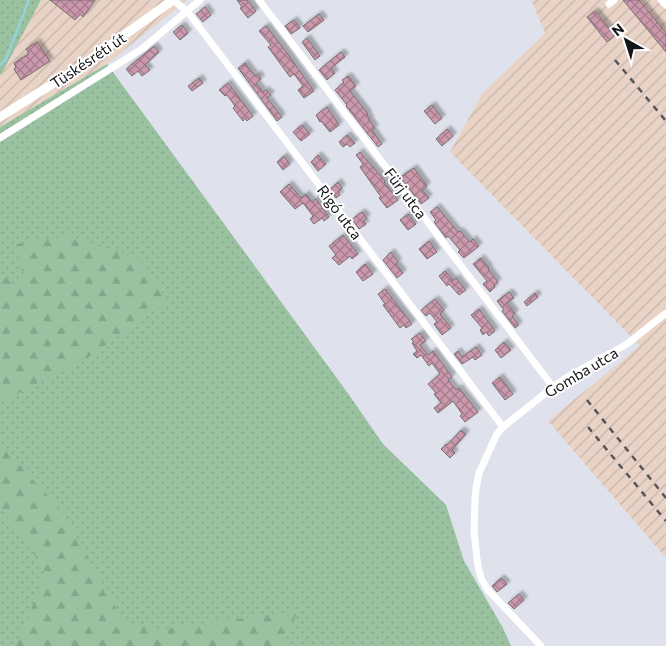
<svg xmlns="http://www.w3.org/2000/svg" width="666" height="646" font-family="Commissioner,sans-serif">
<defs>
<pattern id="industrial-furrows" width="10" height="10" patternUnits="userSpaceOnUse" patternTransform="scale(1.25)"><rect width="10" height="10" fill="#e9d3c6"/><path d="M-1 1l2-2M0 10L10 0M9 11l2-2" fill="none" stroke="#c7b4a9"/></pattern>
<pattern id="grass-dots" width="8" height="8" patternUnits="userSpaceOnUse" patternTransform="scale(1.25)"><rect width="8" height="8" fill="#9ac2a1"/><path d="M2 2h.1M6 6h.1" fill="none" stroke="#84a68a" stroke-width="1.8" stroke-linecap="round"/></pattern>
<pattern id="forest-firs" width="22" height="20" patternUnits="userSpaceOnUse" patternTransform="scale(1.25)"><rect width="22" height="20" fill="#9ac2a1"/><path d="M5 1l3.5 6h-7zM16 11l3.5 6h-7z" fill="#84a68a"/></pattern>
<pattern id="building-cross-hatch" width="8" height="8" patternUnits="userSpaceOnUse" patternTransform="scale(1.25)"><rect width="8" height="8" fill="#cb98ac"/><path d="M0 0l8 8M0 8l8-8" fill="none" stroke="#a47b8b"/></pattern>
<filter id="shadow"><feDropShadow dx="3.5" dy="-3.5" stdDeviation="1" flood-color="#0004"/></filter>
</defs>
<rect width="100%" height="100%" fill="#dfe2ec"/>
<g fill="url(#industrial-furrows)">
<polygon points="41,0 187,0 107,64 0,127 0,74 2,73"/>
<polygon points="531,0 666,0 666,558 548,421 640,346 450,152 482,94 545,33"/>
</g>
<g fill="url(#grass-dots)">
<polygon points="0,0 41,0 2,73 0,74"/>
<polygon points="107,64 347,392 383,444 446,505 464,561 503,628 511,646 0,646 0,127"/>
</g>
<g fill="url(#forest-firs)">
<polygon points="70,236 140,258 167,301 92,355 0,403 0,272 13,284 25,280 16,244"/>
<polygon points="0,443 64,514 124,622 161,629 298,611 282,646 16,646 45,575 33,552 0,508"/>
</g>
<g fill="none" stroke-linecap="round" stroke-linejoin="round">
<polyline stroke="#93d3d8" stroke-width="2.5" points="0,65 6,59 29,0"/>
</g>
<g fill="url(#building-cross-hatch)" stroke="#796e72" filter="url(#shadow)">
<polygon points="50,0 95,0 83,17 80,14 75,20"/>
<polygon points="237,0 247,0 256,11 248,18 240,8 242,7"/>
<polygon points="623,0 639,0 666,33 666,52"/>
<polygon points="205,7 211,15 203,22 196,14"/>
<polygon points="595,11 615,35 607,42 587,17"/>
<polygon points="319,14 324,20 308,32 303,26"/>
<polygon points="294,20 300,28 291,34 285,26"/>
<polygon points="182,25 188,33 180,40 173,32"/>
<polygon points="266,26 284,49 314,91 304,98 298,90 303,86 294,74 290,77 268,47 271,45 259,31"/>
<polygon points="307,38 320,56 315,60 302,42"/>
<polygon points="37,42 50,61 21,80 14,69 16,68 14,63 29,54 26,49"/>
<polygon points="154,46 159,52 145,65 150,70 142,76 138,71 132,76 126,69"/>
<polygon points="341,52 345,57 331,68 335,73 327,80 319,70"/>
<polygon points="245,63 255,76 258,74 261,79 256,83 263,92 266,90 271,95 267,98 282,117 277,121 238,68"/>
<polygon points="348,76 356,86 350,91 368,114 367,115 370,119 369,120 375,128 372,130 382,144 378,147 346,106 347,105 335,90 344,82 342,80"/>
<polygon points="199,78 203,83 192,91 188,86"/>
<polygon points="228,83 253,116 247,121 245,118 243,121 233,108 235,106 227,95 225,96 219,90"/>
<polygon points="432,105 442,118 435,124 424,111"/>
<polygon points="327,107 339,125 330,132 321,121 320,122 316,115"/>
<polygon points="302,125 310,134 301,141 293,132"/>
<polygon points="447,129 453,136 442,146 436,139"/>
<polygon points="347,135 355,143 350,147 347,144 343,147 339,142"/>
<polygon points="360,152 385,181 384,182 398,200 387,208 379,198 381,197 360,167 363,164 356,155"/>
<polygon points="318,155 326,164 318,171 311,162"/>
<polygon points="284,156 290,164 283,170 277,162"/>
<polygon points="414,168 427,186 422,190 429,198 421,204 400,177"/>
<polygon points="338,182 342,188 338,192 340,195 336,198 329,190"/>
<polygon points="289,184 301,198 306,194 312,202 316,199 329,217 324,221 322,218 314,224 310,219 313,216 303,203 295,209 280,192"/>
<polygon points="437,207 458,232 460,231 470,242 473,239 479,246 464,258 458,252 460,250 448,236 446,238 434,222 436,220 430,212"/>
<polygon points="362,212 367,218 363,221 366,224 359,229 352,219"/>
<polygon points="408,214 416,224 408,230 400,220"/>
<polygon points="343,235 358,254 352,259 350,256 339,265 332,258 336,255 329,246"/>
<polygon points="429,241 437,252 427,259 419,249"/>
<polygon points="391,252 398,262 396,264 403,273 397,278 383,260"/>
<polygon points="481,258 489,268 488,269 498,282 494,285 495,287 490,292 483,284 487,281 473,264"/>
<polygon points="365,264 373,274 363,281 356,272"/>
<polygon points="445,271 453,280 451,282 456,278 466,290 459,295 449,284 447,286 439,276"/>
<polygon points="385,289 412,324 406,328 404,325 400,328 383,305 385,304 378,294"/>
<polygon points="509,292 514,298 507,303 515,313 512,316 519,325 515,328 502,311 504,310 497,301"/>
<polygon points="535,293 538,297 527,306 524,302"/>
<polygon points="435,299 444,310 440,314 451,328 442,335 434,324 437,322 430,313 426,316 421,310"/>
<polygon points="479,309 495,331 489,336 486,332 483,335 480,330 482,328 471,315"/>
<polygon points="420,333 426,341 420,345 428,355 433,351 452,377 448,380 456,390 459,388 478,412 465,422 460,416 462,414 453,401 438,413 434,408 441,403 434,394 436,393 428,384 440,374 432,363 429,366 421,355 417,358 413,354 417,351 412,343 414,342 411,339"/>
<polygon points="504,342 511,350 501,358 495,350"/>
<polygon points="476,347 482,355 475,360 473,357 462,364 454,354 458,351 462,357"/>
<polygon points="500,377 513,394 505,400 492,383"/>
<polygon points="461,430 466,434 452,450 455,453 450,458 441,449 446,444 447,445"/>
<polygon points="501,578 507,584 497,592 492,586"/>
<polygon points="519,594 524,600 514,609 508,603"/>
</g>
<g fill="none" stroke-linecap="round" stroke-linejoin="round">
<g stroke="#fff" stroke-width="7">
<polyline points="173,0 187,11 503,427"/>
<polyline points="259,0 553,387"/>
<polyline points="661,0 666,5"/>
<polyline points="609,4 614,0"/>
<polyline points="0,138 142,49 200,0"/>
<polyline points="541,646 488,590 482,580 479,571 477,559 474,531 475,500 476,488 479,473 497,434 503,427 553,387 569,376 627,344 666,313"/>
</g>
<polyline stroke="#fff" stroke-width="9" points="0,117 81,66 173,0"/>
<g stroke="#55565c" stroke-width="2.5" stroke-dasharray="6 6" stroke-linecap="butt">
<polyline points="615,60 666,121"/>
<polyline points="587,400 666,498"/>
<polyline points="588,427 666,521"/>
</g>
</g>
<g text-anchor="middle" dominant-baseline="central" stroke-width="4" stroke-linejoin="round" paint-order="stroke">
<g font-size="15" fill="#141518" stroke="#fff">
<text transform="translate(88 60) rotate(-34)">Tüskésréti út</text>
<text transform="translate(406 193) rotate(53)">Fürj utca</text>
<text transform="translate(340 212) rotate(53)">Rigó utca</text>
<text transform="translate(581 372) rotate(-31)">Gomba utca</text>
</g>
</g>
<g transform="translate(626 40) rotate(321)" stroke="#ffffff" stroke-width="4" paint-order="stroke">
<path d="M0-4L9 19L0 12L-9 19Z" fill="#141518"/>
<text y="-8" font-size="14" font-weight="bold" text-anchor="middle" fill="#141518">N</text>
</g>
</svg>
